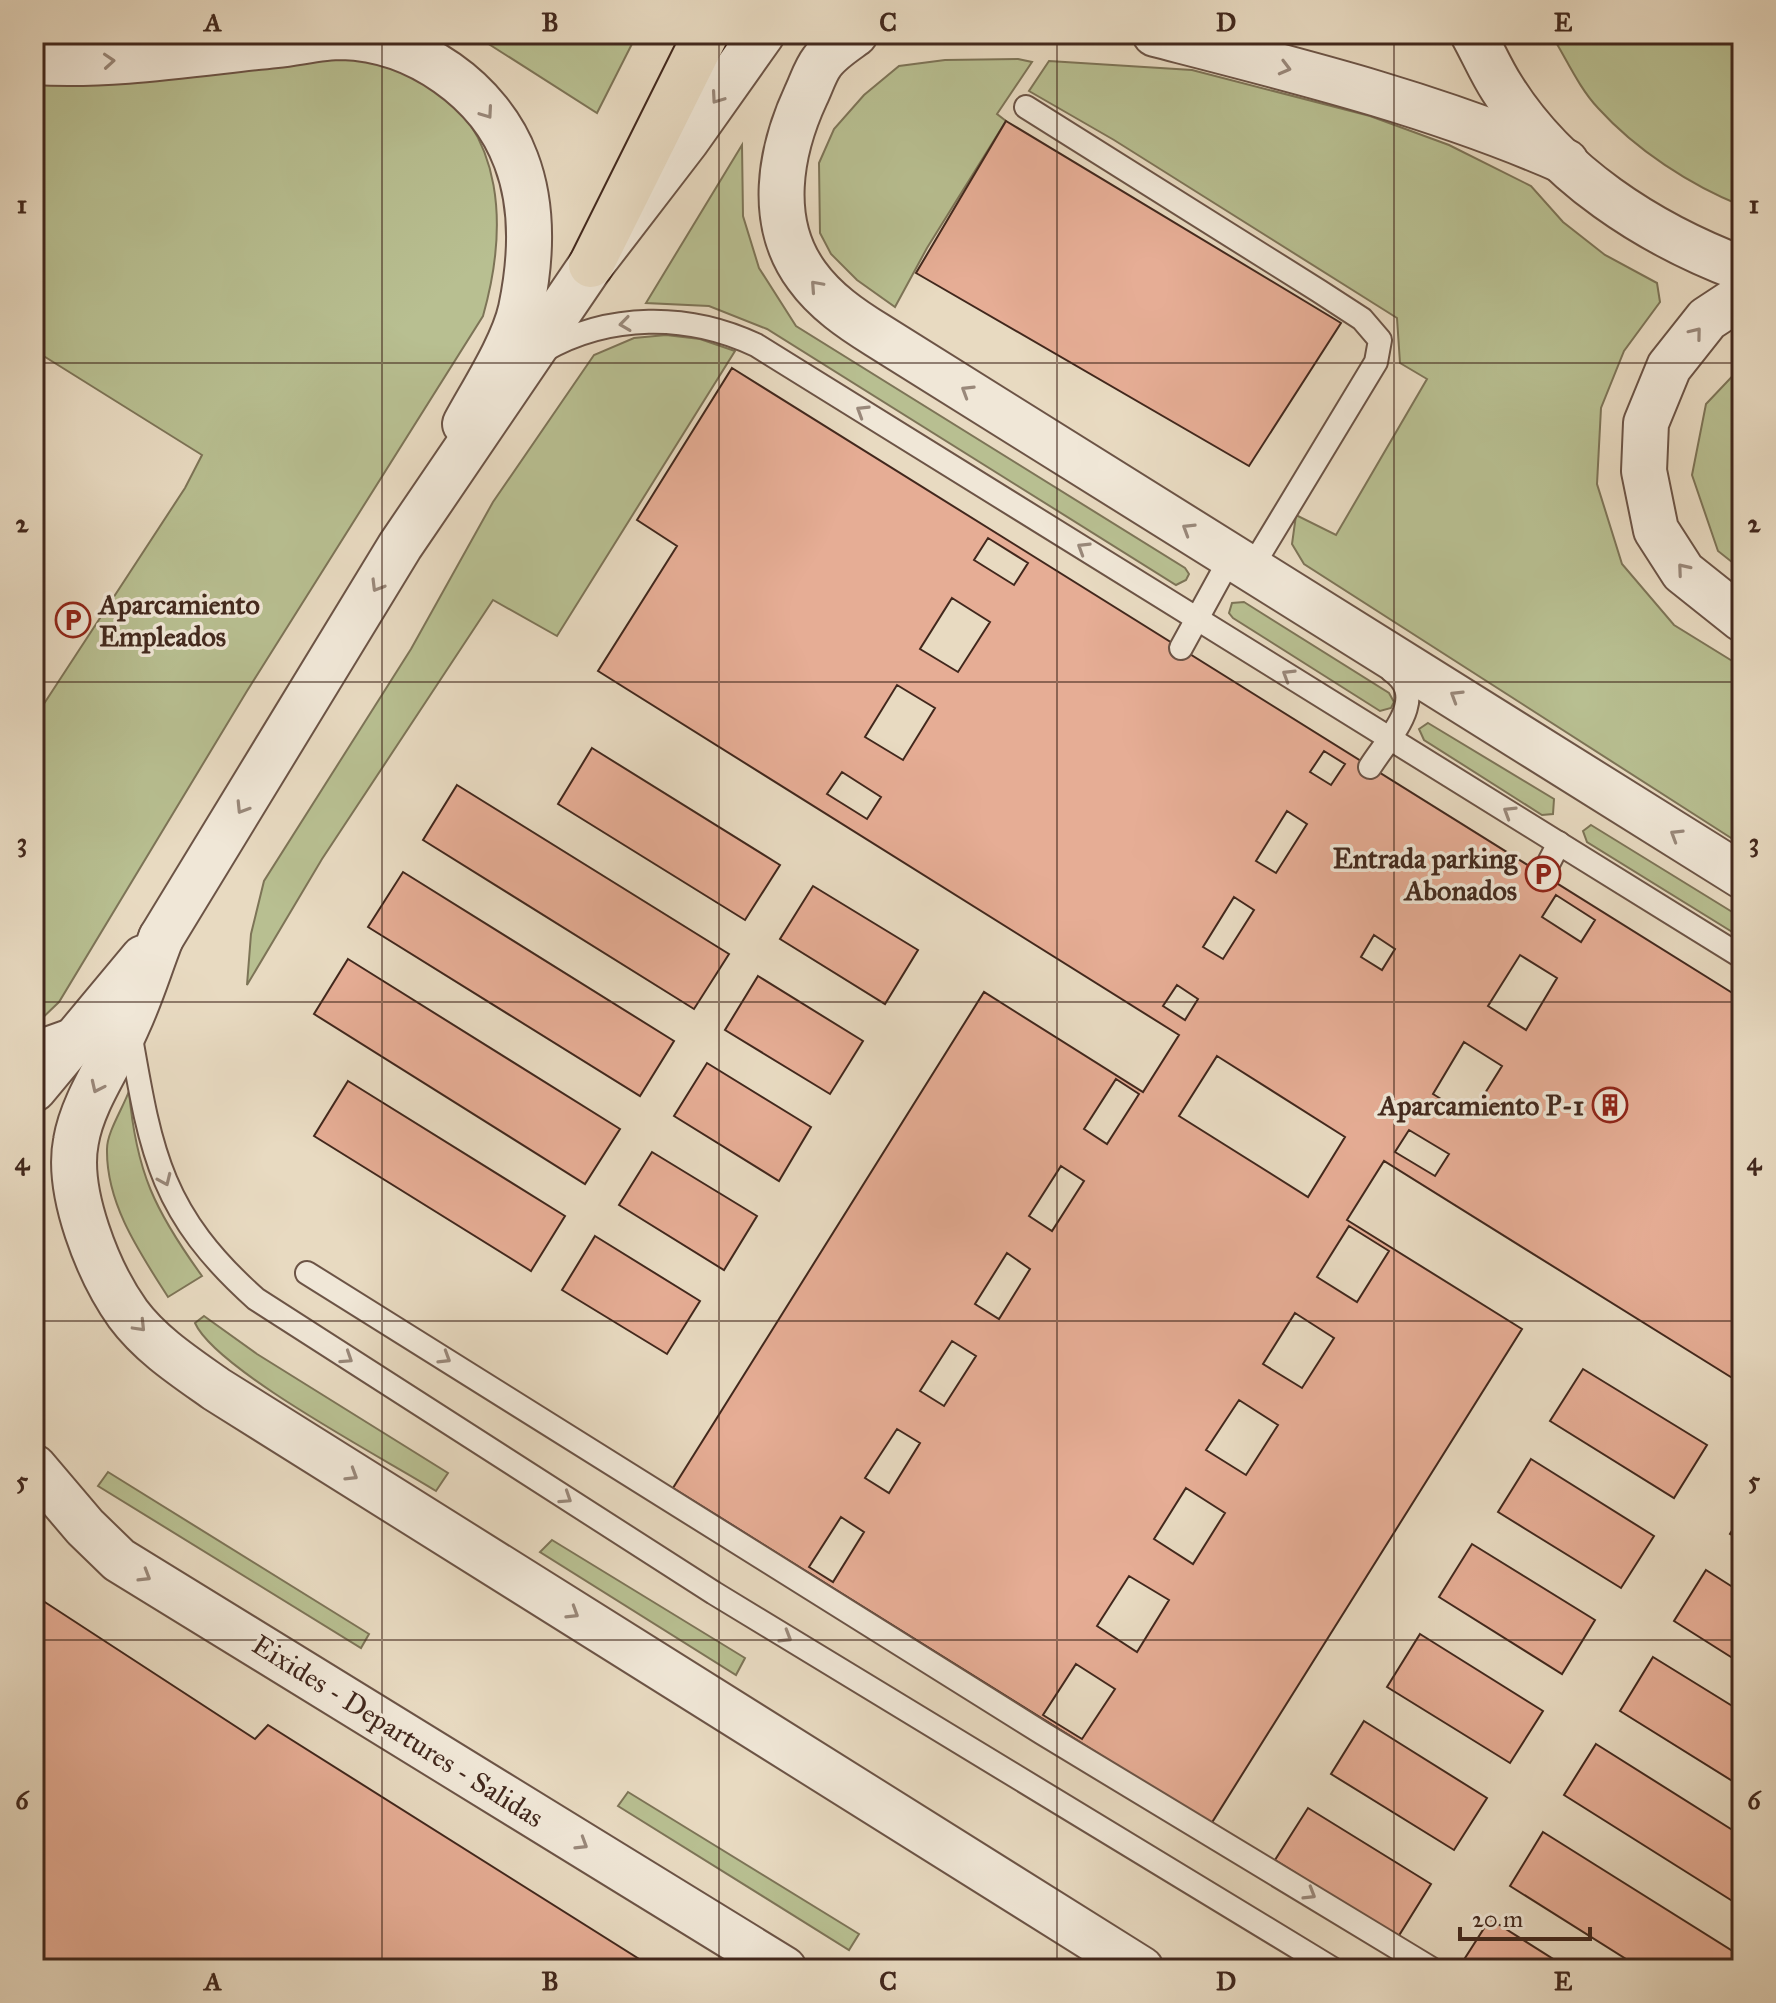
<svg xmlns="http://www.w3.org/2000/svg" width="1776" height="2003" font-family="'IM FELL Great Primer',serif">
<rect width="100%" height="100%" fill="#e8dac1"/>
<filter id="stains"><feTurbulence type="fractalNoise" baseFrequency=".0025" numOctaves="4"/><feColorMatrix values="0 0 0 0 .2 0 0 0 0 .09 0 0 0 0 .02 0 0 0 .5 -.17"/></filter>
<radialGradient id="worn" r=".72"><stop offset=".6" stop-color="#630" stop-opacity="0"/><stop offset="1" stop-color="#630" stop-opacity=".3"/></radialGradient>
<g fill="#b8bf91" stroke="#7d7457" stroke-width="2">
<polygon points="473,34 637,34 597,113"/>
<path d="M1551,34H1742V206C1690,185 1636,150 1598,108C1579,88 1566,58 1551,34Z"/>
<path d="M336,55C353,56 376,54 392,59C402,63 414,73 423,79C507,131 507,231 483,316L247,691L59,1002L34,1026V719L185,488L202,455L34,350V83Z"/>
<polygon points="1018,59 1032,62 997,114 1006,121 927,248 895,307 857,280 831,254 820,233 819,163 834,129 864,95 899,66 945,60"/>
<polygon points="1049,61 1192,70 1370,116 1449,145 1531,186 1563,222 1605,255 1657,283 1660,302 1624,351 1601,408 1597,484 1622,564 1674,625 1742,667 1742,845 1304,564 1292,544 1296,515 1336,535 1427,379 1400,363 1397,318 1114,140 1029,91"/>
<polygon points="742,145 743,216 759,268 796,326 1185,568 1189,574 1186,580 1176,585 767,329 709,306 646,303"/>
<polygon points="666,335 700,339 735,351 557,636 493,600 322,859 247,985 251,934 264,881 411,649 493,502 594,355 634,338"/>
<polygon points="1742,366 1742,570 1718,551 1692,475 1706,404"/>
<polygon points="1244,602 1389,693 1394,702 1391,708 1380,711 1233,618 1229,613 1232,603"/>
<polygon points="1428,723 1554,799 1553,814 1542,815 1424,740 1419,729"/>
<polygon points="1591,825 1742,918 1742,938 1587,842 1583,831"/>
<path d="M129,1091C136,1172 155,1211 202,1276L168,1297C140,1253 106,1204 107,1149C107,1132 123,1108 129,1091Z"/>
<path d="M204,1316L257,1354L448,1473L436,1491C385,1459 216,1370 195,1323Z"/>
<polygon points="108,1472 369,1634 361,1648 98,1486"/>
<polygon points="552,1540 745,1658 736,1675 540,1552"/>
<polygon points="628,1792 859,1934 849,1950 618,1806"/>
</g>
<g fill="#e6ad95" stroke="#42281d" stroke-width="2" fill-rule="evenodd">
<polygon points="1006,121 1341,323 1249,466 916,273"/>
<path d="M732,368L1742,999V1384L1384,1161L1347,1220L1522,1329L1211,1824L673,1488L984,992L1143,1092L1179,1035L598,671L677,546L637,520ZM988,538L1028,563L1014,585L974,560ZM952,598L990,622L958,672L920,649ZM897,685L935,708L903,760L865,737ZM1324,751L1345,764L1331,785L1310,772ZM842,772L881,797L867,819L827,794ZM1287,811L1307,824L1276,873L1256,861ZM1556,895L1595,920L1581,942L1542,917ZM1234,897L1254,910L1223,959L1203,947ZM1374,935L1395,949L1382,970L1361,957ZM1520,955L1557,978L1526,1030L1488,1006ZM1177,985L1198,999L1185,1020L1163,1006ZM1464,1042L1502,1066L1470,1117L1433,1094ZM1217,1056L1345,1137L1308,1197L1179,1116ZM1116,1079L1139,1094L1107,1144L1084,1129ZM1409,1130L1449,1154L1435,1176L1395,1152ZM1061,1166L1084,1181L1052,1231L1029,1216ZM1349,1226L1389,1251L1357,1302L1317,1277ZM1007,1253L1030,1269L999,1319L975,1304ZM1295,1313L1334,1338L1302,1388L1263,1364ZM952,1341L976,1356L944,1406L920,1391ZM1239,1400L1278,1425L1246,1475L1206,1450ZM897,1429L920,1443L889,1493L865,1478ZM1186,1488L1225,1513L1193,1564L1154,1539ZM841,1517L864,1532L833,1582L809,1567ZM1129,1576L1169,1600L1137,1652L1097,1626ZM1076,1664L1115,1689L1082,1739L1043,1715Z"/>
<polygon points="592,748 780,865 745,920 558,804"/>
<polygon points="457,785 729,954 694,1009 423,840"/>
<polygon points="403,872 674,1041 640,1096 368,927"/>
<polygon points="813,886 918,950 885,1004 780,939"/>
<polygon points="348,959 620,1129 585,1184 314,1014"/>
<polygon points="758,976 863,1041 830,1094 725,1030"/>
<polygon points="707,1063 811,1127 779,1181 674,1116"/>
<polygon points="348,1081 565,1216 531,1271 314,1136"/>
<polygon points="652,1152 757,1216 724,1270 619,1205"/>
<polygon points="595,1236 700,1301 667,1354 562,1290"/>
<polygon points="1583,1369 1707,1445 1674,1498 1550,1421"/>
<polygon points="1531,1459 1654,1536 1621,1588 1498,1512"/>
<polygon points="1742,1514 1742,1541 1730,1534"/>
<polygon points="1472,1544 1595,1620 1562,1674 1439,1597"/>
<polygon points="1706,1570 1742,1593 1742,1664 1674,1621"/>
<polygon points="34,1595 255,1739 268,1725 655,1969 34,1969"/>
<polygon points="1420,1634 1543,1711 1510,1763 1387,1687"/>
<polygon points="1653,1657 1742,1712 1742,1787 1620,1711"/>
<polygon points="1364,1721 1487,1798 1454,1850 1331,1774"/>
<polygon points="1596,1744 1742,1836 1742,1907 1564,1795"/>
<polygon points="1308,1808 1431,1884 1398,1937 1275,1860"/>
<polygon points="1543,1832 1742,1957 1738,1969 1642,1969 1510,1886"/>
<polygon points="1490,1919 1569,1969 1458,1969"/>
</g>
<g fill="none" stroke-linecap="round" stroke-linejoin="round">
<g stroke="#6c5446" stroke-width="26">
<g id="service">
<polyline points="1026,107 1319,291 1362,319 1380,340 1376,362 1252,567"/>
<path d="M543,351C609,313 688,313 756,345L1742,957"/>
<polyline points="1181,648 1232,555"/>
<path d="M1370,767C1388,738 1430,698 1392,671"/>
<polyline points="1543,874 1559,843"/>
<path d="M130,1032C151,1153 160,1213 256,1299L714,1593L1333,1969"/>
<polyline points="34,1043 76,1028"/>
<polyline points="307,1273 1042,1733 1432,1969"/>
</g>
</g>
<g stroke="#6c5446" stroke-width="48">
<g id="minor">
<path d="M34,62C114,67 197,53 276,45C297,43 321,37 342,37C416,39 490,90 516,160C534,207 531,261 521,309C513,345 483,391 465,424"/>
<path d="M161,938C150,966 141,996 128,1024C112,1062 83,1100 76,1141C66,1192 98,1272 128,1314C151,1345 185,1367 216,1389L1141,1969"/>
<polyline points="34,1089 143,958"/>
<polyline points="34,1467 85,1527 119,1560 784,1969"/>
</g>
</g>
<g stroke="#6c5446" stroke-width="48">
<g id="tertiary">
<path d="M855,34C844,42 830,51 822,62C815,71 811,85 806,95C780,151 767,222 807,276C825,301 851,319 877,335L1742,876"/>
<path d="M1155,34C1295,70 1434,104 1566,162"/>
<path d="M1473,34C1483,52 1491,71 1502,88C1556,175 1649,234 1742,269"/>
<polyline points="1742,296 1707,319 1669,367 1646,423 1644,471 1656,530 1683,572 1742,619"/>
<polyline points="161,938 400,546 591,265 687,140 762,34"/>
</g>
</g>
<g stroke="#42281d" stroke-width="48">
<polyline id="motorway" points="591,265 706,34"/>
</g>
<use href="#service" stroke="#f0e7d7" stroke-width="22"/>
<use href="#minor" stroke="#f0e7d7" stroke-width="44"/>
<use href="#tertiary" stroke="#f0e7d7" stroke-width="44"/>
<use href="#motorway" stroke="#e8dac1" stroke-width="44"/>
</g>
<defs><path id="oneway-chevron" d="M-2-3.5L2.5 0L-2 3.5" fill="none" stroke-width="1.6" stroke-linecap="round" stroke-linejoin="round" transform="scale(2)"/></defs>
<g stroke="#99887a">
<use href="#oneway-chevron" transform="translate(109 61) rotate(-4)"/>
<use href="#oneway-chevron" transform="translate(1285 68) rotate(15)"/>
<use href="#oneway-chevron" transform="translate(717 98) rotate(125)"/>
<use href="#oneway-chevron" transform="translate(487 113) rotate(55)"/>
<use href="#oneway-chevron" transform="translate(816 286) rotate(-132)"/>
<use href="#oneway-chevron" transform="translate(625 324) rotate(172)"/>
<use href="#oneway-chevron" transform="translate(1696 333) rotate(-51)"/>
<use href="#oneway-chevron" transform="translate(967 391) rotate(-148)"/>
<use href="#oneway-chevron" transform="translate(862 411) rotate(-148)"/>
<use href="#oneway-chevron" transform="translate(1188 529) rotate(-148)"/>
<use href="#oneway-chevron" transform="translate(1083 548) rotate(-148)"/>
<use href="#oneway-chevron" transform="translate(1683 569) rotate(-130)"/>
<use href="#oneway-chevron" transform="translate(377 586) rotate(121)"/>
<use href="#oneway-chevron" transform="translate(1288 675) rotate(-148)"/>
<use href="#oneway-chevron" transform="translate(1456 696) rotate(-148)"/>
<use href="#oneway-chevron" transform="translate(242 808) rotate(122)"/>
<use href="#oneway-chevron" transform="translate(1509 812) rotate(-148)"/>
<use href="#oneway-chevron" transform="translate(1676 835) rotate(-148)"/>
<use href="#oneway-chevron" transform="translate(97 1087) rotate(115)"/>
<use href="#oneway-chevron" transform="translate(165 1180) rotate(66)"/>
<use href="#oneway-chevron" transform="translate(140 1326) rotate(46)"/>
<use href="#oneway-chevron" transform="translate(347 1358) rotate(33)"/>
<use href="#oneway-chevron" transform="translate(445 1358) rotate(32)"/>
<use href="#oneway-chevron" transform="translate(352 1475) rotate(32)"/>
<use href="#oneway-chevron" transform="translate(566 1498) rotate(33)"/>
<use href="#oneway-chevron" transform="translate(145 1576) rotate(31)"/>
<use href="#oneway-chevron" transform="translate(573 1613) rotate(32)"/>
<use href="#oneway-chevron" transform="translate(786 1637) rotate(31)"/>
<use href="#oneway-chevron" transform="translate(582 1844) rotate(32)"/>
<use href="#oneway-chevron" transform="translate(1310 1894) rotate(31)"/>
</g>
<path fill="none" stroke="#42281d" stroke-width="2" stroke-opacity="0.55" d="M382,34V1969M719,34V1969M1057,34V1969M1394,34V1969M34,363H1742M34,682H1742M34,1002H1742M34,1321H1742M34,1640H1742"/>
<defs>
<g id="parking-ring" transform="scale(1.8)"><circle r="9.5" fill="#f0e7d7" stroke="#8f2418" stroke-width="1.5"/><path d="M-3.5-5.5H1a3.5 3.5 0 0 1 0 7H-1V5.5H-3.5ZM-1-3.4V-.6H.8a1.4 1.4 0 0 0 0-2.8Z" fill="#8f2418"/></g>
<g id="building-ring" transform="scale(1.8)"><circle r="9.5" fill="#f0e7d7" stroke="#8f2418" stroke-width="1.5"/><path d="M-4-6H4V6H1V3H-1V6H-4ZM-2.5-4.3h1.7v1.8h-1.7ZM.8-4.3h1.7v1.8H.8ZM-2.5-1h1.7V.8h-1.7ZM.8-1h1.7V.8H.8Z" fill="#8f2418"/></g>
</defs>
<g fill-rule="evenodd">
<use href="#parking-ring" x="73" y="620"/>
<use href="#parking-ring" x="1543" y="874"/>
<use href="#building-ring" x="1610" y="1105"/>
</g>
<g text-anchor="middle" dominant-baseline="central" stroke-width="7" stroke-linejoin="round" paint-order="stroke">
<g font-size="28" font-weight="bold" fill="#42281d" stroke="#f0e7d7" text-anchor="end">
<text x="99" y="604" text-anchor="start">Aparcamiento<tspan x="99" dy="32">Empleados</tspan></text>
<text x="1517" y="858">Entrada parking<tspan x="1517" dy="32">Abonados</tspan></text>
<text x="1584" y="1105">Aparcamiento P-1</text>
</g>
<g font-size="28" fill="#42281d" stroke="#f0e7d7">
<text transform="translate(398 1731) rotate(32)">Eixides - Departures - Salidas</text>
</g>
</g>
<rect width="1776" height="2003" fill="none" stroke="#e8dac1" stroke-width="88"/>
<path d="M1460 1927v12h130v-12" fill="none" stroke="#42281d" stroke-width="4"/>
<text x="1472" y="1927" font-size="24" fill="#42281d" stroke="#f0e7d7" stroke-width="6" paint-order="stroke">20 m</text>
<rect x="44" y="44" width="1688" height="1915" fill="none" stroke="#42281d" stroke-width="3"/>
<g font-size="26" text-anchor="middle" font-weight="bold" fill="#42281d">
<text x="213" y="31">A</text>
<text x="550" y="31">B</text>
<text x="888" y="31">C</text>
<text x="1226" y="31">D</text>
<text x="1563" y="31">E</text>
<text x="22" y="213">1</text>
<text x="1754" y="213">1</text>
<text x="22" y="532">2</text>
<text x="1754" y="532">2</text>
<text x="22" y="851">3</text>
<text x="1754" y="851">3</text>
<text x="22" y="1170">4</text>
<text x="1754" y="1170">4</text>
<text x="22" y="1489">5</text>
<text x="1754" y="1489">5</text>
<text x="22" y="1809">6</text>
<text x="1754" y="1809">6</text>
<text x="213" y="1990">A</text>
<text x="550" y="1990">B</text>
<text x="888" y="1990">C</text>
<text x="1226" y="1990">D</text>
<text x="1563" y="1990">E</text>
</g>
<rect width="100%" height="100%" filter="url(#stains)"/>
<rect width="100%" height="100%" fill="url(#worn)"/>
</svg>
